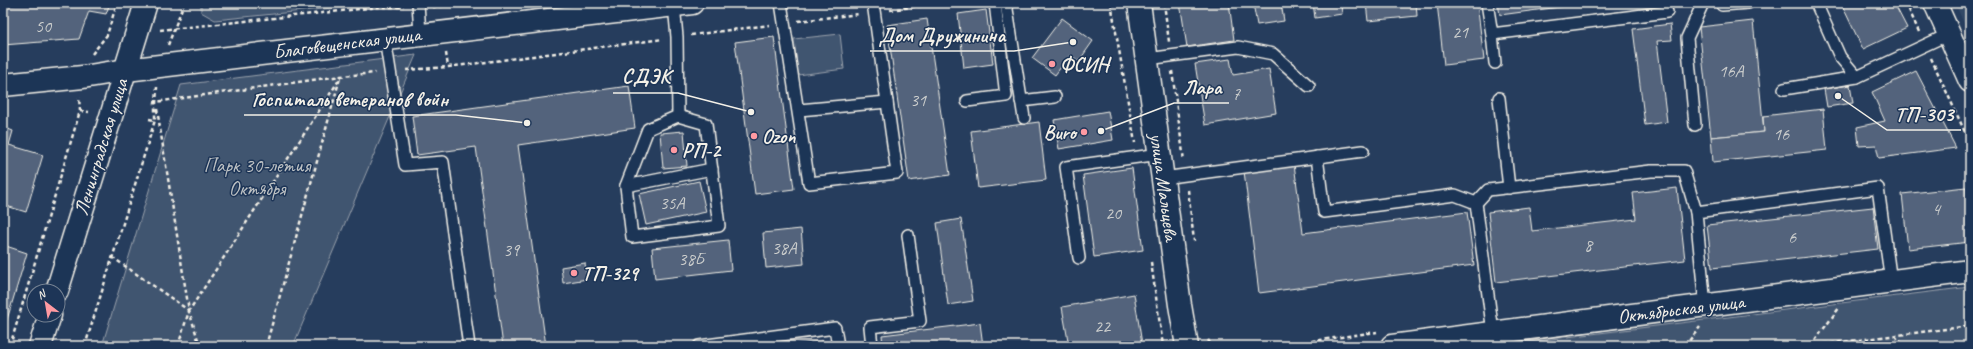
<svg xmlns="http://www.w3.org/2000/svg" width="1973" height="349" font-family="Caveat,sans-serif">
<rect width="100%" height="100%" fill="#263d5d"/>
<filter id="ink" filterUnits="userSpaceOnUse"><feTurbulence type="fractalNoise" baseFrequency=".025" numOctaves="2"/><feDisplacementMap in="SourceGraphic" scale="8" xChannelSelector="R" yChannelSelector="G"/><feConvolveMatrix kernelMatrix="1 2 1 2 8 2 1 2 1" color-interpolation-filters="sRGB"/></filter>
<g filter="url(#ink)">
<polygon fill="#334966" points="1955,3 1970,3 1970,37"/>
<g fill="#40546f" stroke="#9aa2ac">
<polygon points="201,3 381,3 215,20 201,12"/>
<polygon points="840,34 844,69 798,75 794,39"/>
<polygon points="416,55 293,346 102,346 181,85"/>
<polygon points="1970,287 1970,346 1495,346"/>
</g>
<g fill="#52647b" stroke="#f4f1e8">
<polygon points="29,3 110,3 106,14 89,11 79,39 3,45 3,6"/>
<polygon points="1180,3 1229,3 1234,40 1187,47"/>
<polygon points="1253,3 1281,3 1284,21 1257,25"/>
<polygon points="1313,3 1341,3 1342,14 1315,18"/>
<polygon points="1366,3 1416,3 1417,16 1368,21"/>
<polygon points="1437,3 1477,3 1484,60 1444,65"/>
<polygon points="1498,3 1590,3 1500,15"/>
<polygon points="1841,3 1894,3 1907,28 1863,49"/>
<polygon points="986,10 993,64 964,68 958,14"/>
<polygon points="1062,18 1093,41 1079,61 1070,55 1055,75 1032,58"/>
<polygon points="927,19 950,175 909,181 887,25"/>
<polygon points="1753,21 1764,132 1711,137 1699,27"/>
<polygon points="1670,24 1672,40 1657,41 1667,122 1645,125 1633,29"/>
<polygon points="774,37 794,189 755,194 735,42"/>
<polygon points="1230,59 1233,75 1269,69 1276,113 1205,125 1195,64"/>
<polygon points="1916,71 1956,148 1879,158 1876,145 1859,146 1857,127 1885,121 1872,92"/>
<polygon points="1850,85 1853,103 1827,107 1824,89"/>
<polygon points="629,86 635,128 518,145 546,346 503,346 476,147 417,155 412,116"/>
<polygon points="1823,109 1827,150 1713,162 1711,137 1764,132 1763,116"/>
<polygon points="1108,111 1113,140 1059,149 1054,120"/>
<polygon points="1039,122 1046,180 978,188 971,131"/>
<polygon points="3,127 13,131 9,145 43,155 26,212 3,205"/>
<polygon points="684,131 687,166 663,168 660,133"/>
<polygon points="1294,164 1303,233 1467,212 1474,265 1259,293 1244,171"/>
<polygon points="1132,168 1143,250 1094,257 1083,175"/>
<polygon points="699,181 706,212 646,225 639,194"/>
<polygon points="1966,187 1970,242 1908,249 1902,194"/>
<polygon points="1677,188 1685,260 1496,282 1488,212 1529,207 1532,231 1636,219 1633,193"/>
<polygon points="1873,207 1878,249 1712,268 1707,225"/>
<polygon points="961,219 973,301 948,305 937,223"/>
<polygon points="801,229 804,264 766,268 763,233"/>
<polygon points="728,240 731,270 655,279 652,248"/>
<polygon points="3,245 27,253 3,333"/>
<polygon points="585,263 587,279 563,283 561,267"/>
<polygon points="1134,294 1142,344 1131,346 1069,346 1062,307"/>
<polygon points="980,323 983,346 883,346 882,335"/>
<polygon points="823,341 823,346 784,346"/>
</g>
<g fill="none" stroke-linecap="round" stroke-linejoin="round">
<g stroke="#f4f1e8" stroke-width="14">
<g id="service">
<polyline points="418,3 420,34"/>
<polyline points="781,3 809,183 897,173 873,3"/>
<polyline points="1006,3 1024,118"/>
<polyline points="1487,3 1492,34 1667,12"/>
<polyline points="1816,3 1840,57 1857,77"/>
<polyline points="674,5 677,37 678,116"/>
<polyline points="1722,5 1748,3"/>
<polyline points="1492,34 1495,63"/>
<polyline points="385,39 405,165 443,162 469,346"/>
<polyline points="1147,59 1238,47 1273,54 1309,86"/>
<polyline points="1784,89 1857,77 1949,34"/>
<polyline points="1499,98 1509,188"/>
<polyline points="967,101 1006,96 995,3"/>
<polyline points="1021,101 1055,97"/>
<polyline points="799,110 887,102"/>
<polygon points="678,116 706,124 719,226 632,237 626,186 648,129"/>
<polyline points="1695,125 1687,38 1703,3"/>
<polyline points="1317,157 1324,212 1455,195 1476,203 1488,190 1651,171 1684,171 1696,212"/>
<polyline points="1163,178 1363,151"/>
<polyline points="626,186 712,169"/>
<polyline points="1476,203 1493,333"/>
<polyline points="1079,258 1066,167 1160,154"/>
<polyline points="1705,306 1696,212 1878,188 1891,282"/>
<polyline points="699,346 835,328 838,346"/>
<polyline points="872,346 870,327 920,321 908,235"/>
</g>
</g>
<g stroke="#f4f1e8" stroke-width="25">
<g id="minor">
<polyline points="1139,3 1180,305 1187,346"/>
<polyline points="1935,3 1970,81"/>
<polyline points="3,85 83,77 126,70 692,3"/>
<polyline points="1392,346 1970,271"/>
</g>
</g>
<g stroke="#f4f1e8" stroke-width="25">
<g id="secondary">
<polyline points="57,291 146,3"/>
<polyline points="40,346 50,315"/>
</g>
</g>
<g stroke="#f4f1e8" stroke-width="2.5" stroke-dasharray="4 3" stroke-linecap="butt">
<polyline points="1111,3 1135,143"/>
<polyline points="1164,3 1169,42"/>
<polyline points="1906,3 1919,32"/>
<polyline points="1966,3 1970,12"/>
<polyline points="433,7 470,3"/>
<polyline points="890,10 941,3"/>
<polyline points="798,21 859,14"/>
<polyline points="160,30 379,7 404,7"/>
<polyline points="691,35 770,25"/>
<polyline points="168,45 184,3"/>
<polyline points="446,53 448,67"/>
<polyline points="92,54 107,35 117,3"/>
<polyline points="1931,58 1970,143"/>
<polyline points="406,70 448,67 663,39"/>
<polyline points="1172,71 1184,161"/>
<polyline points="156,104 157,87"/>
<polyline points="157,109 189,311 200,346"/>
<polyline points="80,111 89,112"/>
<polyline points="149,119 155,120"/>
<polyline points="1188,190 1194,241"/>
<polyline points="112,257 188,310"/>
<polyline points="1151,262 1163,346"/>
<polyline points="1895,336 1904,346"/>
<polyline points="1208,340 1212,346"/>
<polyline points="10,346 80,111 79,97"/>
<polyline points="85,346 155,120 155,102 341,76 375,73"/>
<polyline points="178,346 189,311 341,77"/>
<polyline points="266,346 340,78"/>
<polyline points="1277,346 1377,332"/>
<polyline points="1685,346 1700,327"/>
<polyline points="1810,346 1970,326"/>
<polyline points="1811,346 1839,308"/>
<polyline points="1968,346 1970,344"/>
</g>
<use href="#service" stroke="#1d3557" stroke-width="11"/>
<use href="#minor" stroke="#1d3557" stroke-width="22"/>
<use href="#secondary" stroke="#1d3557" stroke-width="22"/>
</g>
</g>
<g fill="#ff9aa2" stroke="#1d3557" stroke-width="1.5">
<circle cx="1052" cy="64" r="4"/>
<circle cx="1084" cy="132" r="4"/>
<circle cx="754" cy="136" r="4"/>
<circle cx="674" cy="150" r="4"/>
<circle cx="574" cy="273" r="4"/>
</g>
<g text-anchor="middle" dominant-baseline="central" stroke-width="3" stroke-linejoin="round" paint-order="stroke">
<g font-size="18" fill="#cccecd">
<text x="43" y="26">50</text>
<text x="1460" y="32">21</text>
<text x="1731" y="71">16А</text>
<text x="1236" y="94">7</text>
<text x="918" y="100">31</text>
<text x="1781" y="134">16</text>
<text x="672" y="203">35А</text>
<text x="1936" y="209">4</text>
<text x="1113" y="213">20</text>
<text x="1792" y="237">6</text>
<text x="1588" y="245">8</text>
<text x="784" y="248">38А</text>
<text x="511" y="250">39</text>
<text x="691" y="259">38Б</text>
<text x="1102" y="326">22</text>
</g>
<g font-size="20" fill="#f4f1e8" stroke="#1d3557">
<text transform="translate(347 43) rotate(-7)">Благовещенская улица</text>
<text transform="translate(101 147) rotate(-73)">Ленинградская улица</text>
<text transform="translate(1164 187) rotate(82)">улица Мальцева</text>
<text transform="translate(1681 309) rotate(-7)">Октябрьская улица</text>
</g>
<g font-size="20" font-weight="bold" fill="#f4f1e8" stroke="#1d3557" text-anchor="start">
<text x="1060" y="64">ФСИН</text>
<text x="1076" y="132" text-anchor="end">Buro</text>
<text x="762" y="136">Ozon</text>
<text x="682" y="150">РП-2</text>
<text x="582" y="273">ТП-329</text>
</g>
<g font-size="20" fill="#bec2c4" stroke="#1d3557">
<text x="257" y="165">Парк 30-летия<tspan x="257" dy="23">Октября</tspan></text>
</g>
</g>
<path fill="none" stroke="#f4f1e8" stroke-width="1.5" d="M1073 42L1014 51H870M751 112L678 93H613M1101 131L1174 103H1229M527 123L456 115H244M1838 96L1887 130H1961"/>
<g fill="#f4f1e8" stroke="#1d3557" stroke-width="1.5">
<circle cx="1073" cy="42" r="4"/>
<circle cx="751" cy="112" r="4"/>
<circle cx="1101" cy="131" r="4"/>
<circle cx="527" cy="123" r="4"/>
<circle cx="1838" cy="96" r="4"/>
</g>
<g font-size="21" text-anchor="middle" font-weight="bold" fill="#f4f1e8" stroke="#1d3557" stroke-width="3" stroke-linejoin="round" paint-order="stroke">
<text x="942" y="42">Дом Дружинина</text>
<text x="646" y="83">СДЭК</text>
<text x="1202" y="94">Лара</text>
<text x="350" y="106">Госпиталь ветеранов войн</text>
<text x="1924" y="121">ТП-303</text>
</g>
<rect width="1973" height="349" fill="none" stroke="#1d3557" stroke-width="16"/>
<rect x="8" y="8" width="1957" height="333" fill="none" stroke="#f4f1e8" stroke-width="1.5" filter="url(#ink)"/>
<g transform="translate(46 303) rotate(329)"><circle r="19" fill="#1d3557" stroke="#738091"/>
<path d="M0-3L7 15L0 10L-7 15Z" fill="#ff9aa2"/>
<text y="-6" font-size="11" font-weight="bold" text-anchor="middle" fill="#f4f1e8">N</text>
</g>
</svg>
